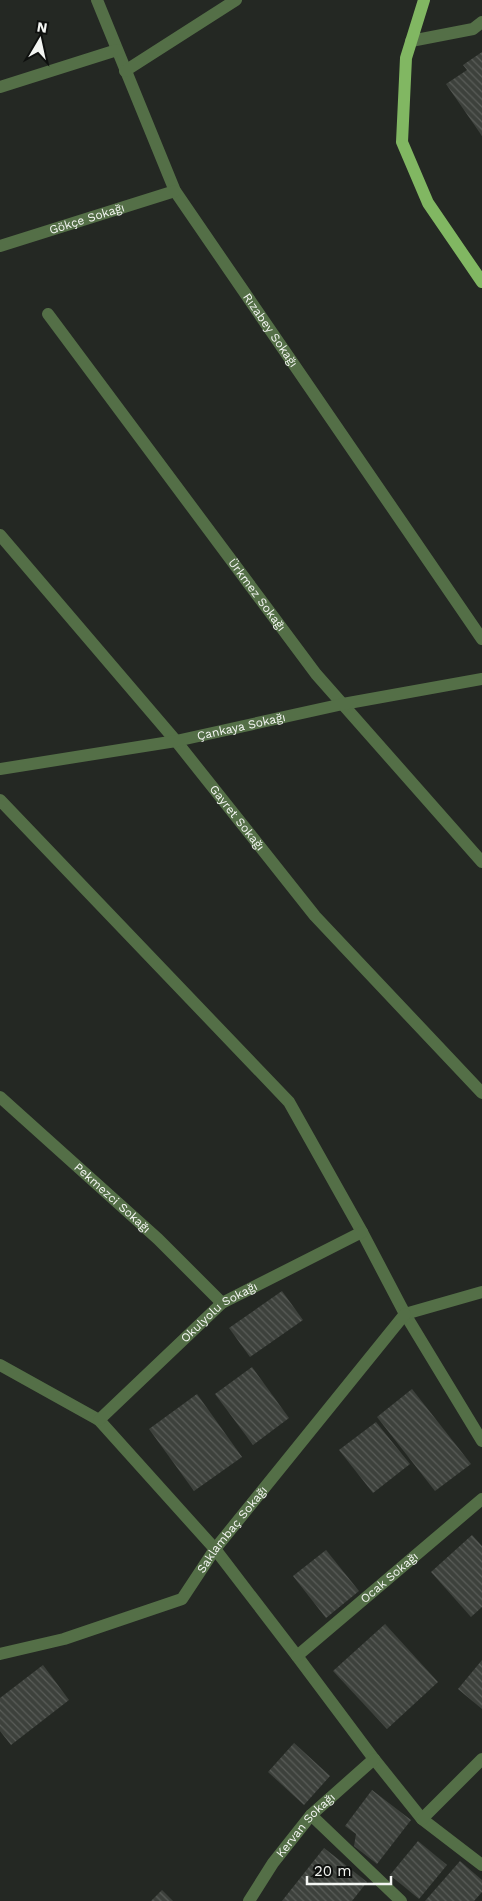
<svg xmlns="http://www.w3.org/2000/svg" width="482" height="1901" font-family="'Work Sans',sans-serif">
<defs>
<pattern id="building-back-hatch" width="6" height="6" patternUnits="userSpaceOnUse" patternTransform="scale(1.25)"><rect width="6" height="6" fill="#3d413c"/><path d="M-1 5l2 2M0 0l6 6M5-1l2 2" fill="none" stroke="#5a5d59"/></pattern>
</defs>
<rect width="100%" height="100%" fill="#242823"/>
<g fill="url(#building-back-hatch)">
<polygon points="482,52 482,136 446,84 467,70 463,65"/>
<polygon points="282,1291 303,1320 250,1357 229,1328"/>
<polygon points="252,1367 289,1418 253,1445 215,1394"/>
<polygon points="412,1389 471,1464 435,1491 377,1417"/>
<polygon points="197,1394 242,1457 194,1491 149,1429"/>
<polygon points="376,1422 410,1464 373,1493 339,1450"/>
<polygon points="472,1535 482,1546 482,1607 471,1617 431,1572"/>
<polygon points="326,1550 359,1591 326,1618 293,1576"/>
<polygon points="385,1624 438,1682 387,1729 333,1671"/>
<polygon points="482,1660 482,1709 458,1689"/>
<polygon points="43,1665 69,1700 11,1745 0,1731 0,1698"/>
<polygon points="294,1743 330,1776 304,1805 268,1772"/>
<polygon points="372,1790 411,1820 377,1864 354,1846 356,1834 345,1826"/>
<polygon points="418,1841 447,1865 419,1899 390,1875"/>
<polygon points="324,1848 367,1882 352,1901 282,1901"/>
<polygon points="460,1861 482,1880 482,1892 474,1901 425,1901"/>
<polygon points="162,1890 173,1901 151,1901"/>
</g>
<g fill="none" stroke-linecap="round" stroke-linejoin="round">
<g stroke="#546f47" stroke-width="12">
<path id="s1" d="M97,0L175,191L482,639"/>
<polyline points="411,41 473,29 482,22"/>
<polyline points="125,71 236,0"/>
<polyline points="0,87 117,50"/>
<path id="s2" d="M0,246L175,191"/>
<path id="s3" d="M48,314L316,674L482,862"/>
<path id="s4" d="M0,535L176,741L315,916L482,1093"/>
<path id="s5" d="M0,769L176,741L343,704L482,679"/>
<polyline points="0,800 289,1102 362,1232 405,1314 482,1441"/>
<path id="s6" d="M0,1097L158,1239L222,1303"/>
<polyline points="405,1314 482,1292"/>
<polyline points="0,1365 99,1420 215,1549 297,1656 374,1759 422,1819 482,1865"/>
<path id="s7" d="M99,1420L222,1303L362,1232"/>
<path id="s8" d="M0,1654L64,1639L182,1599L215,1549L405,1314"/>
<path id="s9" d="M297,1656L482,1499"/>
<polyline points="311,1815 401,1901"/>
<polyline points="422,1819 482,1759"/>
<path id="s10" d="M249,1901L273,1863L311,1815L374,1759"/>
</g>
<polyline stroke="#81b762" stroke-width="12" points="424,0 406,58 402,142 428,203 482,282"/>
</g>
<g text-anchor="middle" dominant-baseline="central" stroke-width="5" stroke-linejoin="round" paint-order="stroke">
<g font-size="12" fill="#f3f5f2" stroke="#0e100e">
<text stroke="none"><textPath href="#s2" startOffset="91">Gökçe Sokağı</textPath></text>
<text stroke="none"><textPath href="#s1" startOffset="375">Rızabey Sokağı</textPath></text>
<text stroke="none"><textPath href="#s3" startOffset="350">Ürkmez Sokağı</textPath></text>
<text stroke="none"><textPath href="#s5" startOffset="245">Çankaya Sokağı</textPath></text>
<text stroke="none"><textPath href="#s4" startOffset="369">Gayret Sokağı</textPath></text>
<text stroke="none"><textPath href="#s6" startOffset="151">Pekmezci Sokağı</textPath></text>
<text stroke="none"><textPath href="#s7" startOffset="162">Okulyolu Sokağı</textPath></text>
<text stroke="none"><textPath href="#s8" startOffset="276">Saklambaç Sokağı</textPath></text>
<text stroke="none"><textPath href="#s9" startOffset="121">Ocak Sokağı</textPath></text>
<text stroke="none"><textPath href="#s10" startOffset="95">Kervan Sokağı</textPath></text>
</g>
</g>
<g transform="translate(40 40) rotate(9)" stroke="#0e100e" stroke-width="4" paint-order="stroke">
<path d="M0-4L9 19L0 12L-9 19Z" fill="#f3f5f2"/>
<text y="-8" font-size="14" font-weight="bold" text-anchor="middle" fill="#f3f5f2">N</text>
</g>
<path d="M307 1876v8h84v-8" fill="none" stroke="#f3f5f2" stroke-width="2.5"/>
<text x="314" y="1876" font-size="15" fill="#f3f5f2" stroke="#0e100e" stroke-width="4" paint-order="stroke">20 m</text>
</svg>
